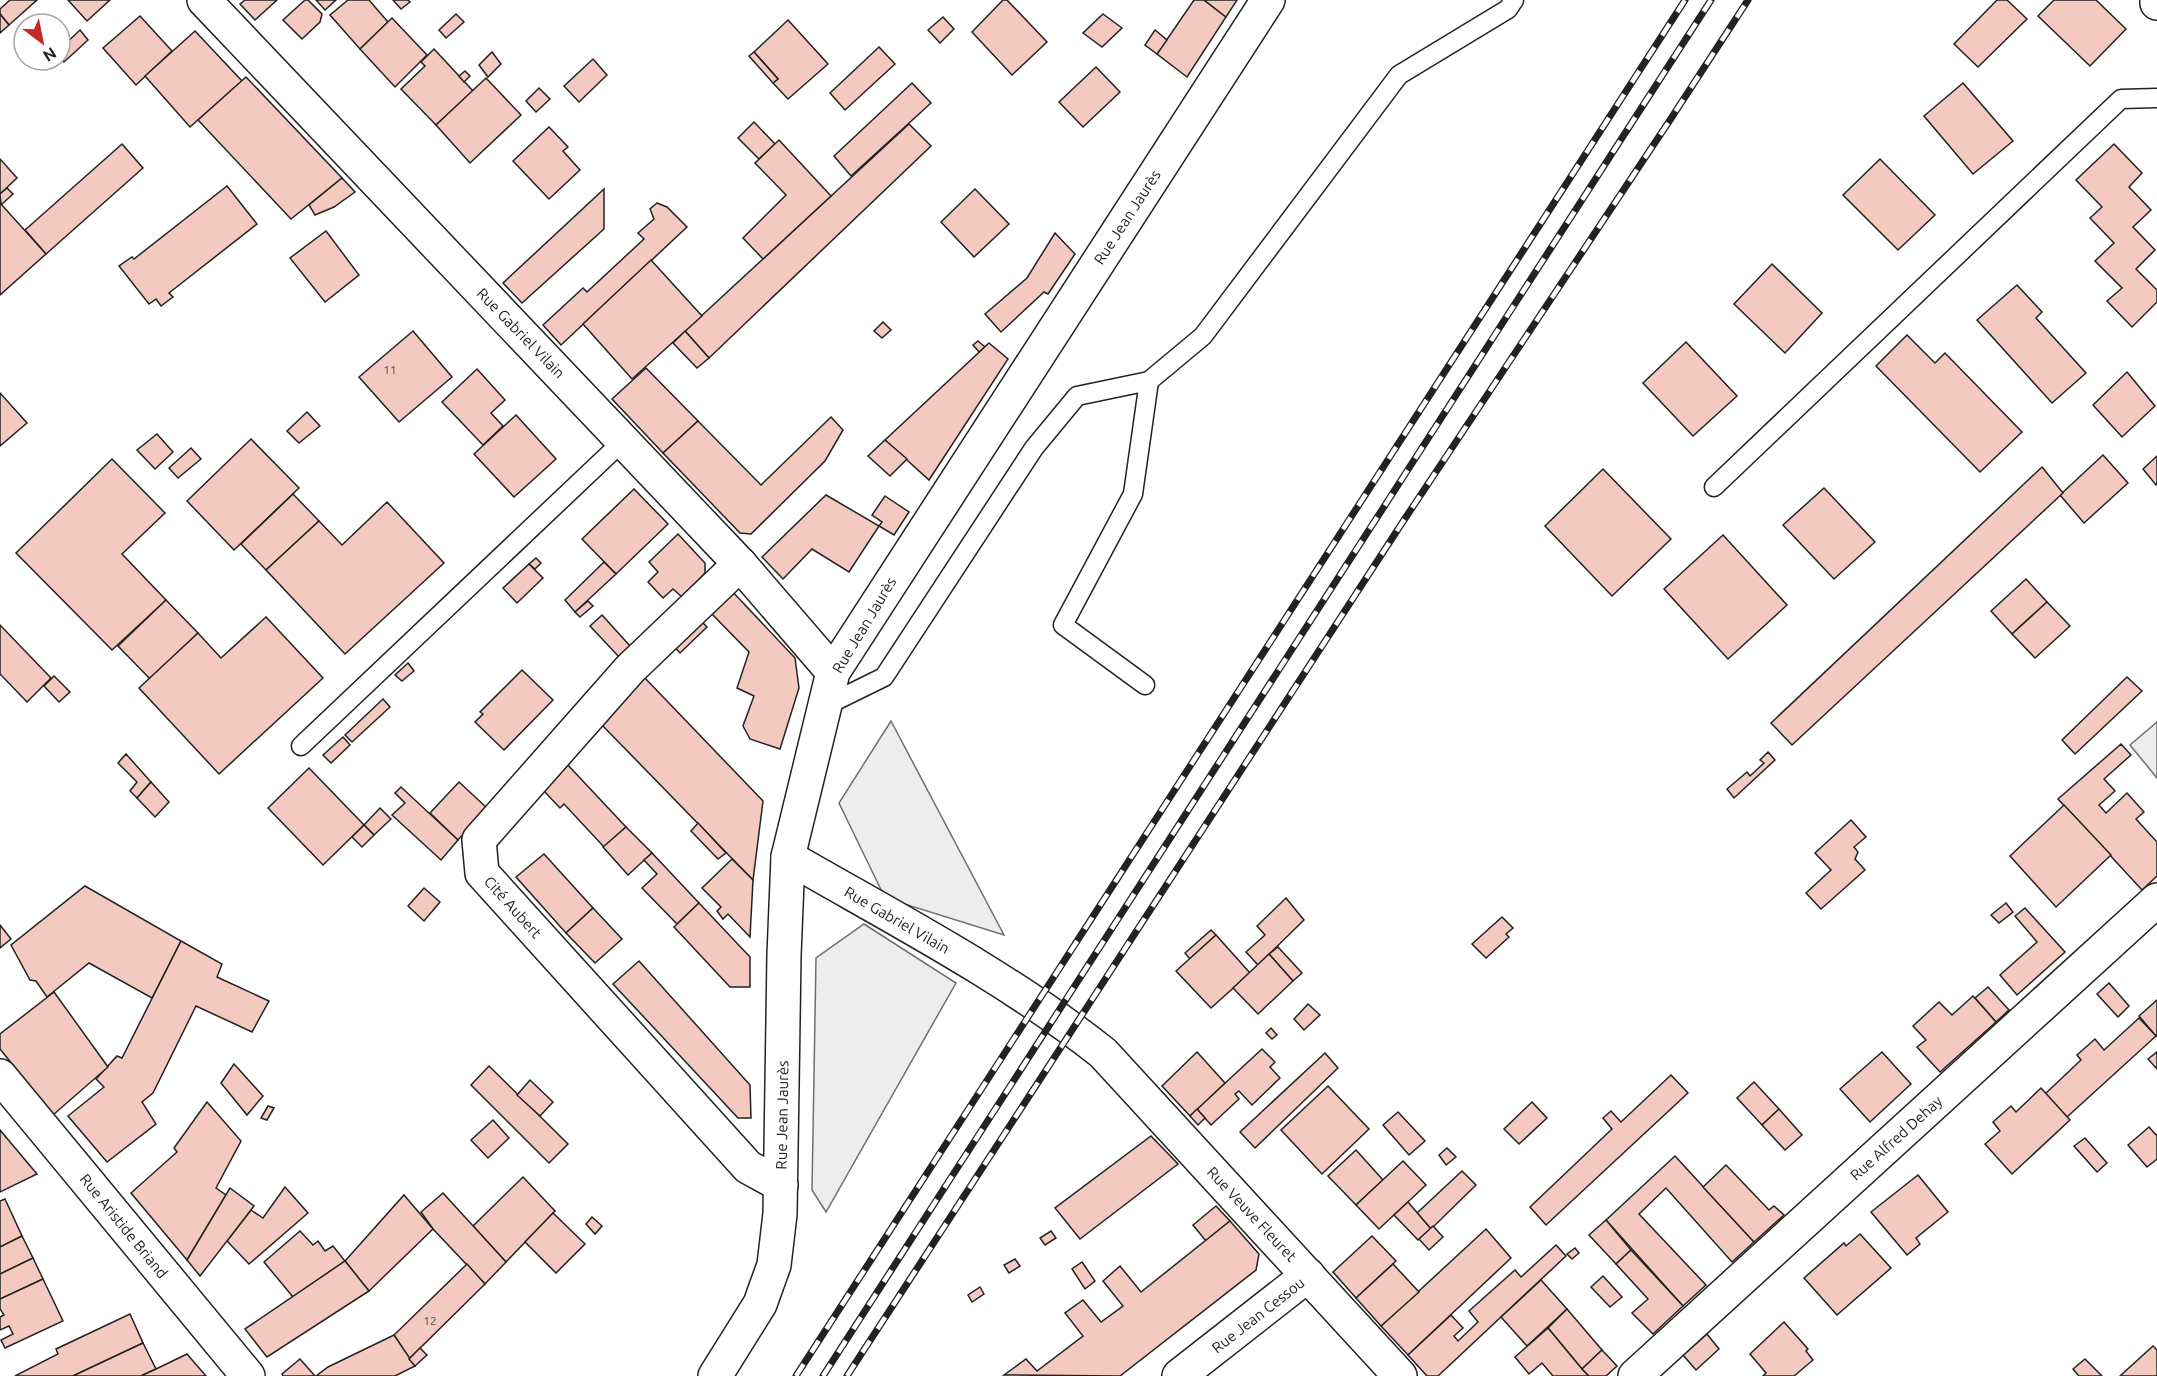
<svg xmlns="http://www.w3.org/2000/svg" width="2157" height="1376" font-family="Ubuntu,sans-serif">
<rect width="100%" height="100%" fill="#fff"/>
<g fill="#ededed" stroke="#6f6f6f" stroke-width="1.5">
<polygon points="891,721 1004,935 885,898 839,803"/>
<polygon points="2157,722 2157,778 2130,745"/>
<polygon points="864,924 956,983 826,1212 812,1190 816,958"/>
</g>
<g fill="#f3c9c0" stroke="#222" stroke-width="1.5">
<polygon points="10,0 37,0 9,25 0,14 0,9"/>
<polygon points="68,0 110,0 87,21"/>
<polygon points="245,0 277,0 255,20 240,4"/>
<polygon points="305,0 308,0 322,14 320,22 302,39 283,20"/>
<polygon points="316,0 336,0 325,10"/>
<polygon points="348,0 369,0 388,22 360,49 330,15"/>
<polygon points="393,0 408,0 410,2 401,9"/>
<polygon points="1003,0 1007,0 1047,42 1012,75 972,32"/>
<polygon points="1194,0 1204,0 1226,17 1187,77 1157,54"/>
<polygon points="1204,0 1237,0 1226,17"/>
<polygon points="1997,0 2007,0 2027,19 1978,67 1954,44"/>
<polygon points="2054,0 2096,0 2126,29 2090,66 2038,16"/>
<polygon points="0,14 9,25 0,33"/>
<polygon points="456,14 464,22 446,38 439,30"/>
<polygon points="1103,14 1122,28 1102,47 1083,33"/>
<polygon points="140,16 172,51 136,85 103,48"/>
<polygon points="943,17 954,29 940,43 928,30"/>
<polygon points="392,18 427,55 395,87 360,49"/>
<polygon points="788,20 828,64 788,99 773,83 778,79 754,52"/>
<polygon points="80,30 88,40 64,62 60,57 60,49"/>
<polygon points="1155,30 1167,40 1157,54 1145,45"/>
<polygon points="195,31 242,81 190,127 145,76"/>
<polygon points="879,47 895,64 845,110 830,93"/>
<polygon points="434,49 473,91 436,125 401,89 425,66 421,62"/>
<polygon points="492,52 501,64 488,77 479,65"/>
<polygon points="754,52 778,79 773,83 749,56"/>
<polygon points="593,59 607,75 579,102 564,86"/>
<polygon points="1096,67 1120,92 1083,127 1059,102"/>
<polygon points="465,71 470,76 464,82 459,76"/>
<polygon points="246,77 342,178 291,219 198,120"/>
<polygon points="486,78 521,115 470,163 436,125"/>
<polygon points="912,83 931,103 851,176 834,156"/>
<polygon points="1963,83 2013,141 1973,174 1924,116"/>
<polygon points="539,88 550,99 536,112 526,101"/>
<polygon points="754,122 775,144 759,159 738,138"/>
<polygon points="909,124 931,146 709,358 685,331"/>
<polygon points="549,127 568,147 563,151 580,170 549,199 513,161"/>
<polygon points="779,140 831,196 763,259 743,238 786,195 755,163"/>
<polygon points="122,144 143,168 46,254 25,230"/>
<polygon points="2114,144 2142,173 2129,187 2151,210 2133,227 2155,250 2136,269 2157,290 2157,302 2132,327 2107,301 2122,288 2095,261 2114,243 2090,218 2102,207 2076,180"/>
<polygon points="0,159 17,178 0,194"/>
<polygon points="1880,159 1935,215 1898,250 1843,195"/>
<polygon points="342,178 355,192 334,207 315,215 309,205"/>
<polygon points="227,186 257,224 169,293 173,297 161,306 156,299 149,304 119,266 132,257 134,259"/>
<polygon points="7,188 13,194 1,205 0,194"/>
<polygon points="604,189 604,229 522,303 503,283"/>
<polygon points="975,189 1009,224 974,257 941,222"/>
<polygon points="0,203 46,254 0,295"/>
<polygon points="657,203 667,207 687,227 561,345 543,325 583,288 587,292 644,239 638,233 654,219 650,209"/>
<polygon points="326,231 359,275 325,302 290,258"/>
<polygon points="1055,233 1075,254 1048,294 1044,292 1001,332 985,314 1027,278"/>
<polygon points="651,260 702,316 632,379 583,324"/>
<polygon points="1772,264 1822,313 1785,353 1734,304"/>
<polygon points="2017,285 2042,312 2036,318 2086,373 2052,403 1977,320"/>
<polygon points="883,322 891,330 882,338 874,331"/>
<polygon points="413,331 452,377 399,422 359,377"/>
<polygon points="685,331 709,358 697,368 673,343"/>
<polygon points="1907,335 1935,363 1945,353 2022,432 1980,472 1876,366"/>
<polygon points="978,341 985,347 979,352 973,345"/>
<polygon points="1686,342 1737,396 1693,436 1643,383"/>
<polygon points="989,343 1008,359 929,480 885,440"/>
<polygon points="646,368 698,421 663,453 612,399"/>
<polygon points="477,369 505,400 491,413 503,426 483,445 442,402"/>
<polygon points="2127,372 2155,406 2122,437 2093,405"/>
<polygon points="0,393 27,423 0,446"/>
<polygon points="307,412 320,426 299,443 287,431"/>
<polygon points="516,415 556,459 514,497 474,454"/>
<polygon points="831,417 843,430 825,461 751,534 740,533 663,453 698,421 761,485"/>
<polygon points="157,434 173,452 155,469 137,450"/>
<polygon points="251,439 299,488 234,550 187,501"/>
<polygon points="885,440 907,459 890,476 868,456"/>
<polygon points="191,448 201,459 178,478 169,468"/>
<polygon points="2103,455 2128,483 2084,523 2060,495"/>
<polygon points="2157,456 2157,484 2156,485 2143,469"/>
<polygon points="112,459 165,513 122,554 166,600 112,650 16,553"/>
<polygon points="2042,467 2063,493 1792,745 1771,723"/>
<polygon points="1603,469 1671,539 1612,596 1545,526"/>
<polygon points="1824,488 1875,542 1834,579 1783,525"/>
<polygon points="634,489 668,524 616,574 582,539"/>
<polygon points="293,494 319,521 266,570 241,544"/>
<polygon points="826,495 879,526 849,572 812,549 783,579 762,557"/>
<polygon points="885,496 909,512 894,535 879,526 882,522 872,515"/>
<polygon points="387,502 444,563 345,654 266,570 319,521 342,545"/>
<polygon points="678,534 705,563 705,573 682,597 673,589 663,598 648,582 658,572 649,562"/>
<polygon points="1723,535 1787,605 1728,659 1664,589"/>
<polygon points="536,558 541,563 535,569 529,564"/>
<polygon points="604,562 616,574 575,612 565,600"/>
<polygon points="529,564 543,578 517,603 503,588"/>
<polygon points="2026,579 2047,602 2012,634 1991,611"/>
<polygon points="730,589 795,658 799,688 780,749 750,739 743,726 754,696 737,688 749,652 708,610"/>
<polygon points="166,600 198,633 150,679 118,646"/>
<polygon points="588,601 593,606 580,617 575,612"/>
<polygon points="2047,602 2070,626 2035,658 2012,634"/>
<polygon points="602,615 631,647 620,658 590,626"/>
<polygon points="266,617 323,678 219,774 139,688 198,633 221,658"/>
<polygon points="699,619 707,627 680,653 672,644"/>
<polygon points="0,625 51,678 27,702 0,674"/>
<polygon points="408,663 414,671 402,681 395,675"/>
<polygon points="522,670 553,700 504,750 475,722 483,714 480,712"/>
<polygon points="54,676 70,692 59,702 44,686"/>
<polygon points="643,676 763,801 753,880 601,724"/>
<polygon points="2127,677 2142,691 2075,754 2062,740"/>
<polygon points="383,699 390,707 352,742 345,735"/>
<polygon points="343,737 350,745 331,763 323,755"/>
<polygon points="2121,744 2131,755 2104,779 2115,791 2099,805 2106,813 2127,793 2144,812 2136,819 2157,842 2157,876 2142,890 2058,799"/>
<polygon points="1768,752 1775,760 1734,798 1727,789 1747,772 1750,776 1764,763 1760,760"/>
<polygon points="126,754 151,782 137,798 130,791 137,782 118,763"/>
<polygon points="566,763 626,827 604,847 564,804 560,808 543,790"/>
<polygon points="309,768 364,825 323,865 268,808"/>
<polygon points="151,782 169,802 155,817 137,798"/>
<polygon points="459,782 487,808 458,840 430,813"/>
<polygon points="401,787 458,840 441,860 392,815 405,803 395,793"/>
<polygon points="2064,805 2111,855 2056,907 2010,856"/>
<polygon points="380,808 391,819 374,835 364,825"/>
<polygon points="1851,820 1866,837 1854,847 1858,852 1855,859 1865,870 1821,909 1806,893 1831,870 1815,853"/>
<polygon points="698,823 726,853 718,859 691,831"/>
<polygon points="364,825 374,835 362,847 352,837"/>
<polygon points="626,827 652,853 628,875 603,847"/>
<polygon points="652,853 699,903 677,924 642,888 657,874 644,860"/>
<polygon points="544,854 593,908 566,933 516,877"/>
<polygon points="732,859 753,880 750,937 728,914 723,919 717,911 721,907 702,888"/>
<polygon points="85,886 181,941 152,998 89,963 47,997 36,981 30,980 11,945"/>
<polygon points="424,888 440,902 424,921 408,906"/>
<polygon points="1286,898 1304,920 1258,965 1246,952 1265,935 1257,926"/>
<polygon points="699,903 750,957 750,987 730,987 674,927"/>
<polygon points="2006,903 2013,912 1999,923 1991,915"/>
<polygon points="593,908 622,939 595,963 566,933"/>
<polygon points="2025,908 2065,952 2017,995 2000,975 2037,942 2015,916"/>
<polygon points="1502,917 1513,928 1506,934 1509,937 1486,958 1472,944"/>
<polygon points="0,925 11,939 0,948"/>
<polygon points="1211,930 1216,935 1190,959 1185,953"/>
<polygon points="1216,935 1250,973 1211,1008 1176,971"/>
<polygon points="181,941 222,964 217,977 269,1001 252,1032 196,1006 153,1093 142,1102 156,1124 107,1162 68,1116 104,1087 96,1079 117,1056 122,1058"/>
<polygon points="1278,947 1302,973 1293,981 1269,954"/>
<polygon points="1269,954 1293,981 1258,1014 1233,988"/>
<polygon points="639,961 750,1085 751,1118 738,1118 613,984"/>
<polygon points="2109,983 2129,1006 2118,1017 2097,994"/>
<polygon points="1988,987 2009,1010 1996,1022 1975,998"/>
<polygon points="54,992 108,1067 53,1115 0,1049 0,1034"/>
<polygon points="1973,996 1996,1022 1940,1072 1917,1047 1926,1040 1913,1026 1939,1002 1952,1015"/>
<polygon points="2157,1000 2157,1036 2156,1036 2139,1016"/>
<polygon points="1308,1004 1320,1015 1304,1030 1294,1019"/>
<polygon points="2139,1018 2156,1036 2067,1117 2045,1094 2081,1060 2077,1055 2095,1039 2104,1050"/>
<polygon points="1271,1028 1277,1035 1272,1039 1266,1033"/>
<polygon points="1262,1049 1275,1062 1270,1067 1280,1078 1252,1105 1239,1091 1235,1094 1239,1099 1211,1125 1197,1109"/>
<polygon points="1197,1052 1225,1083 1190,1116 1162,1086"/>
<polygon points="1882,1052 1911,1084 1870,1122 1840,1089"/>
<polygon points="2157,1052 2157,1069 2148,1059"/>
<polygon points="1325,1053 1338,1068 1255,1148 1240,1132"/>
<polygon points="234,1064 263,1096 247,1115 221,1083"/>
<polygon points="489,1066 568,1144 549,1163 471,1085"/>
<polygon points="1671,1075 1688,1093 1546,1225 1530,1207 1612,1129 1603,1118 1611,1111 1621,1122"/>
<polygon points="530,1080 553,1102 540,1116 517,1095"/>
<polygon points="1754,1082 1779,1109 1762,1125 1737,1098"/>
<polygon points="1328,1086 1369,1129 1322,1174 1281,1130"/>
<polygon points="2041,1088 2070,1120 2012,1174 1985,1144 2000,1131 1993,1122 2011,1106 2016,1112"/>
<polygon points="207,1102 241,1141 216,1188 226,1195 187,1260 131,1193 177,1152 174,1148"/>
<polygon points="1532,1102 1547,1118 1519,1144 1504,1129"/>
<polygon points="268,1106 274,1108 267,1120 261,1118"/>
<polygon points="1197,1109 1205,1118 1198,1125 1190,1116"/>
<polygon points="1779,1109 1802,1135 1785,1150 1762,1125"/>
<polygon points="1398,1112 1425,1141 1409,1155 1383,1125"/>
<polygon points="493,1120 509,1138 488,1158 471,1140"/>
<polygon points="2149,1127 2157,1136 2157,1159 2147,1167 2128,1145"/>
<polygon points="0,1130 37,1174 0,1192"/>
<polygon points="1151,1136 1178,1164 1080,1239 1055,1208"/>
<polygon points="2085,1138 2107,1163 2097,1172 2074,1146"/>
<polygon points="1447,1148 1456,1157 1446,1165 1439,1155"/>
<polygon points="1356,1150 1383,1180 1356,1205 1328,1176"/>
<polygon points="1675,1156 1754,1242 1732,1262 1666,1188 1639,1214 1706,1285 1683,1306 1606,1220"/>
<polygon points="1403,1161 1426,1185 1379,1229 1356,1205"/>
<polygon points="1726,1165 1769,1210 1774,1206 1784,1215 1754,1242 1703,1187"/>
<polygon points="1462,1171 1476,1185 1431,1229 1417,1213"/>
<polygon points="1918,1175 1948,1212 1916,1238 1920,1244 1907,1255 1871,1212"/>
<polygon points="523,1177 555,1211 506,1262 473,1226"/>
<polygon points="285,1187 308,1213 249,1264 227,1241 251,1210 263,1218"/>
<polygon points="230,1188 254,1206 200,1276 187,1260"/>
<polygon points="443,1193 506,1262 485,1284 433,1229 421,1212"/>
<polygon points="404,1195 433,1229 369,1291 345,1261"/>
<polygon points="5,1199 22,1236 0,1247 0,1201"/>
<polygon points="1408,1202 1431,1229 1418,1240 1394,1215"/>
<polygon points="1216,1206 1230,1221 1206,1241 1193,1225"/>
<polygon points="553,1213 585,1244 556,1273 525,1242"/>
<polygon points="592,1217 602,1226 595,1234 586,1224"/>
<polygon points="1606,1220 1631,1250 1616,1264 1589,1235"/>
<polygon points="1230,1221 1259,1254 1256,1270 1120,1376 1004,1375 1026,1359 1037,1371 1083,1336 1065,1313 1083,1300 1101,1322 1123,1306 1103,1281 1120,1266 1141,1292"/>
<polygon points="1433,1226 1443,1237 1429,1250 1419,1239"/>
<polygon points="1486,1229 1511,1258 1408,1355 1381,1326"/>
<polygon points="300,1231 313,1245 318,1241 325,1251 333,1246 345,1261 293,1297 264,1262"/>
<polygon points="1051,1231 1056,1238 1045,1245 1040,1238"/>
<polygon points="1860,1234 1891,1268 1837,1315 1804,1278 1844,1243 1846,1246"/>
<polygon points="22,1236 33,1258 0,1274 0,1247"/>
<polygon points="1372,1236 1396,1261 1356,1298 1333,1272"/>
<polygon points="1556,1245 1566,1256 1438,1376 1427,1376 1408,1355 1451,1315 1463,1328 1454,1336 1458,1341 1478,1322 1469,1311 1515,1270 1521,1277"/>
<polygon points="1575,1248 1579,1253 1572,1259 1567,1254"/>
<polygon points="1631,1250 1683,1306 1653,1334 1632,1313 1648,1299 1616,1264"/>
<polygon points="33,1258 43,1279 0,1299 0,1274"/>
<polygon points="1015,1259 1020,1266 1009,1273 1004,1265"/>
<polygon points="345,1261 369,1291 267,1357 245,1329"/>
<polygon points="1082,1262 1095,1281 1085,1289 1072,1269"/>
<polygon points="467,1264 485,1284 409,1359 394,1335"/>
<polygon points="1393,1264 1419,1292 1381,1326 1356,1298"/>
<polygon points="1603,1276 1622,1297 1610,1307 1591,1287"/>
<polygon points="43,1279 63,1321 5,1348 1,1340 13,1334 9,1326 0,1330 0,1317 4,1315 0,1309 0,1299"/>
<polygon points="1541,1280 1567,1309 1527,1346 1501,1317"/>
<polygon points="980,1287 984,1294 972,1302 968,1295"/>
<polygon points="1567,1309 1602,1350 1582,1369 1548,1328"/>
<polygon points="130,1314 143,1343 73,1376 15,1376 58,1354 56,1349"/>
<polygon points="1784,1322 1808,1349 1806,1351 1813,1360 1794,1376 1763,1376 1766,1373 1750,1354"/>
<polygon points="1548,1328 1582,1369 1589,1376 1553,1376 1542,1363 1529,1374 1515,1357"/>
<polygon points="1707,1334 1719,1349 1696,1370 1683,1355"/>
<polygon points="394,1335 415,1366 395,1376 316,1376 328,1367"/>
<polygon points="143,1343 156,1369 141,1376 73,1376"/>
<polygon points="2153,1346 2157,1350 2157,1376 2120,1376"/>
<polygon points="420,1348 427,1355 415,1366 409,1359"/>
<polygon points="1602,1350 1617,1366 1606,1376 1589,1376 1582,1369"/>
<polygon points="187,1354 206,1376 141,1376 156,1369"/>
<polygon points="300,1359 315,1376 283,1376 282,1374"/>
<polygon points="2085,1359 2102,1376 2079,1376 2073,1369"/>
</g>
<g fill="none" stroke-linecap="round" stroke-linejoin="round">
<g stroke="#222" stroke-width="21">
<g id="lane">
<polyline points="1714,487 2121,99 2157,98"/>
<polyline points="1145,685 1063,625 1133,494 1149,381"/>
<polyline points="825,706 884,677 1034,448 1077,396 1149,381 1203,336 1399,75 1508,9 1514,0"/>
<polyline points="301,746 623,441"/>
</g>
</g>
<g stroke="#222" stroke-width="36">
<g id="street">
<polyline points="204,0 740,564 833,672"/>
<polyline points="2157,0 2157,3"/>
<polyline points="740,564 630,669 479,840 482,873 748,1167 781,1185"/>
<polyline points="0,1076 248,1376"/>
<polyline points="1179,1376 1308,1275"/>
<polyline points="1635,1376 2157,900"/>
</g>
</g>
<g stroke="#222" stroke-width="36">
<g id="secondary">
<path d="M788,857C895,919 1006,976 1103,1053L1400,1376"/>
<polyline points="715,1376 760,1304 774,1265 780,1214 784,955 788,857 833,672 1268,0"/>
</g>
</g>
<use href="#lane" stroke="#fff" stroke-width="18"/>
<use href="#street" stroke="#fff" stroke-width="33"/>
<use href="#secondary" stroke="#fff" stroke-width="33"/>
<g stroke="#222" stroke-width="7">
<g id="rail">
<polyline points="796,1376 1685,0"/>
<polyline points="823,1376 1711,0"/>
<polyline points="847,1376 1404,520 1670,120 1748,0"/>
</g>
</g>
<use href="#rail" stroke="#fff" stroke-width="4.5" stroke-dasharray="14" stroke-linecap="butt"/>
</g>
<g text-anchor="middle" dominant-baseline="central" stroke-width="4.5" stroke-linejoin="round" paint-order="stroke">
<g font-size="12" fill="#564c4a">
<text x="390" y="369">11</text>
<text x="430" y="1320">12</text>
</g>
<g font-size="15" fill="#222" stroke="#fff">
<text transform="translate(1127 217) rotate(-57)">Rue Jean Jaurès</text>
<text transform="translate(521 333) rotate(46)">Rue Gabriel Vilain</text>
<text transform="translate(864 625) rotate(-59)">Rue Jean Jaurès</text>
<text transform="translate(513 907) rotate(48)">Cité Aubert</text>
<text transform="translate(897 920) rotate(30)">Rue Gabriel Vilain</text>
<text transform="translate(782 1115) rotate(-89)">Rue Jean Jaurès</text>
<text transform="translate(1896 1138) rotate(-42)">Rue Alfred Dehay</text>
<text transform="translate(1252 1214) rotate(47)">Rue Veuve Fleuret</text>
<text transform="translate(124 1226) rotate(51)">Rue Aristide Briand</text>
<text transform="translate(1258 1315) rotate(-38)">Rue Jean Cessou</text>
</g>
</g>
<g transform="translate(42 42) rotate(148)"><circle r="28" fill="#ffffff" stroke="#a7a7a7" stroke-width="1.5"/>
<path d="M0-4.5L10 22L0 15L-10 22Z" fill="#c62828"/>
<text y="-9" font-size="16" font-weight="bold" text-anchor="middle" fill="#222222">N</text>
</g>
</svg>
